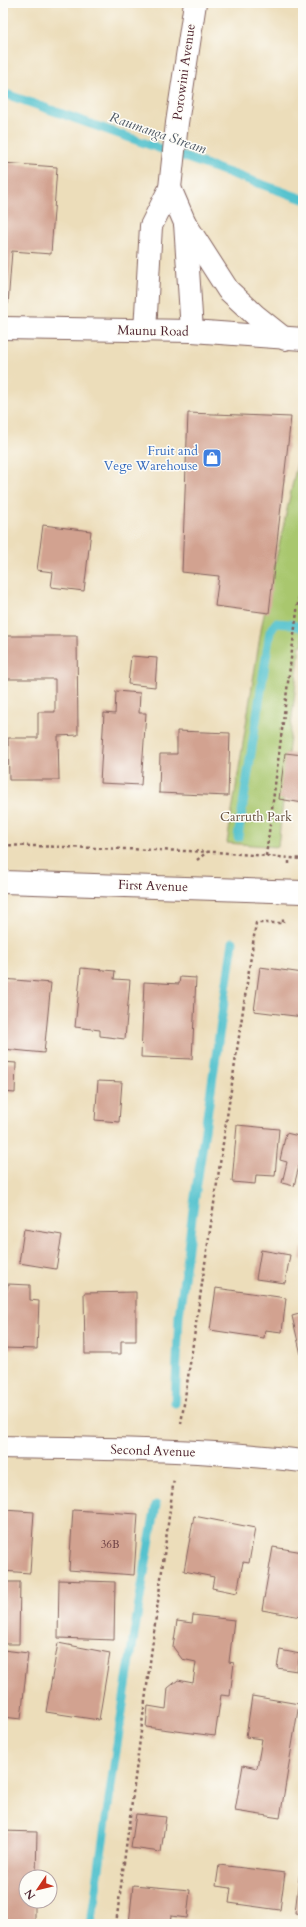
<svg xmlns="http://www.w3.org/2000/svg" width="306" height="1927" font-family="Cardo,serif">
<rect width="100%" height="100%" fill="#fdfcf7"/>
<filter id="ink" filterUnits="userSpaceOnUse"><feTurbulence type="fractalNoise" baseFrequency=".025" numOctaves="2"/><feDisplacementMap in="SourceGraphic" scale="8" xChannelSelector="R" yChannelSelector="G"/><feConvolveMatrix kernelMatrix="1 2 1 2 8 2 1 2 1" color-interpolation-filters="sRGB"/></filter>
<filter id="wash" filterUnits="userSpaceOnUse"><feTurbulence type="fractalNoise" baseFrequency=".012" numOctaves="4" result="noise"/><feDisplacementMap in="SourceGraphic" scale="16" xChannelSelector="R" yChannelSelector="G"/><feGaussianBlur stdDeviation="0.9" result="paint"/><feColorMatrix in="noise" values="0 0 0 0 0 0 0 0 0 0 0 0 0 0 0 0 0 1.4 0 .05"/><feComposite in="paint" operator="in"/></filter>
<g filter="url(#wash)">
<rect width="100%" height="100%" fill="#ecddba"/>
<polygon fill="#a9c76e" stroke="#7a734c" points="303,436 303,645 300,645 278,847 227,843 262,624"/>
<g fill="none" stroke-linecap="round" stroke-linejoin="round">
<g stroke="#55c2ce" stroke-width="9">
<polyline points="3,93 303,199"/>
<polyline points="238,837 270,632 276,623 289,624 303,628"/>
<polyline points="175,1403 179,1316 193,1210 233,942"/>
<path d="M91,1924C111,1784 131,1644 156,1505"/>
</g>
</g>
<g id="blocks">
<g fill="#d2a290">
<polygon points="3,163 57,167 51,254 12,251 8,304 3,303"/>
<polygon points="188,413 291,417 269,613 215,606 219,576 182,572"/>
<polygon points="43,525 91,531 84,591 51,587 53,572 37,570"/>
<polygon points="3,636 77,636 78,735 58,736 59,780 9,780 8,738 38,738 38,712 55,712 55,679 3,679"/>
<polygon points="131,656 157,658 155,687 128,684"/>
<polygon points="116,691 140,693 139,713 146,713 141,785 100,783 104,713 115,714"/>
<polygon points="177,731 230,733 228,796 159,793 160,754 177,754"/>
<polygon points="285,753 303,755 303,803 279,799"/>
<polygon points="260,967 303,973 303,1017 254,1011"/>
<polygon points="81,968 115,971 114,979 130,980 125,1039 100,1036 100,1030 75,1027"/>
<polygon points="180,977 196,978 192,1059 141,1057 144,982 179,984"/>
<polygon points="3,979 51,983 44,1053 3,1049"/>
<polygon points="3,1062 16,1063 15,1093 3,1092"/>
<polygon points="98,1081 122,1082 119,1122 95,1120"/>
<polygon points="237,1125 279,1129 275,1176 256,1175 255,1184 232,1182"/>
<polygon points="286,1133 303,1137 303,1167 299,1166 294,1186 282,1183 287,1162 280,1160"/>
<polygon points="24,1229 62,1235 56,1269 19,1263"/>
<polygon points="302,1248 303,1248 303,1260 300,1259"/>
<polygon points="261,1250 290,1255 285,1283 256,1279"/>
<polygon points="8,1284 30,1285 30,1300 39,1301 37,1349 3,1348 3,1289 7,1290"/>
<polygon points="216,1288 286,1298 282,1332 265,1330 264,1338 210,1330"/>
<polygon points="136,1292 136,1341 121,1341 121,1354 85,1354 84,1293"/>
<polygon points="303,1313 303,1359 302,1359 292,1316"/>
<polygon points="3,1510 34,1512 30,1573 3,1571"/>
<polygon points="73,1510 138,1514 134,1575 69,1570"/>
<polygon points="194,1516 255,1528 249,1563 243,1562 237,1593 212,1588 214,1577 184,1571"/>
<polygon points="273,1547 303,1552 303,1627 300,1626 301,1617 262,1610"/>
<polygon points="59,1580 115,1582 114,1640 58,1638"/>
<polygon points="3,1582 20,1582 19,1644 3,1644"/>
<polygon points="193,1615 234,1620 229,1662 234,1663 230,1696 221,1695 215,1736 146,1727 148,1706 166,1709 168,1688 178,1680 193,1683 196,1662 182,1659 173,1647 177,1621 192,1623"/>
<polygon points="58,1643 110,1653 99,1720 46,1712"/>
<polygon points="3,1650 28,1653 21,1719 3,1717"/>
<polygon points="280,1650 300,1654 297,1671 277,1668"/>
<polygon points="252,1696 299,1704 280,1818 235,1811 243,1765 257,1768 262,1739 246,1737"/>
<polygon points="136,1814 166,1817 161,1852 131,1848"/>
<polygon points="3,1831 37,1832 36,1877 26,1877 26,1901 35,1901 35,1924 3,1924"/>
<polygon points="219,1865 285,1873 280,1910 229,1903 231,1888 216,1886"/>
<polygon points="300,1870 303,1870 303,1914 295,1913"/>
<polygon points="133,1885 190,1890 187,1918 171,1916 170,1924 129,1924"/>
</g>
</g>
</g>
<g filter="url(#ink)">
<use href="#blocks" fill-opacity="0" stroke="#83625d" stroke-width="1"/>
<g fill="none" stroke-linecap="round" stroke-linejoin="round">
<g stroke="#83625d" stroke-width="24">
<g id="minor">
<polyline points="3,882 303,892"/>
<path d="M3,1447C103,1449 204,1449 303,1461"/>
</g>
</g>
<g stroke="#83625d" stroke-width="24">
<g id="secondary">
<polyline points="170,188 185,223 192,331"/>
<polyline points="185,223 228,290 255,315 285,339"/>
<polyline points="3,328 192,331 303,339"/>
<polyline points="145,331 151,226 170,188 177,123 195,3"/>
</g>
</g>
<g stroke="#83625d" stroke-width="2.5" stroke-dasharray="3 3" stroke-linecap="butt">
<polyline points="3,845 216,852 303,859"/>
<polyline points="266,856 303,564"/>
<polyline points="197,860 207,852"/>
<polyline points="289,864 289,858"/>
<polyline points="181,1424 256,923 283,923 283,919"/>
<polyline points="116,1924 174,1478"/>
</g>
<use href="#minor" stroke="#fff" stroke-width="22"/>
<use href="#secondary" stroke="#fff" stroke-width="22"/>
</g>
</g>
<defs>
<g id="shop-square" transform="scale(1)"><rect x="-9" y="-9" width="18" height="18" rx="4" fill="#3f7fe0" stroke="#fdfcf7"/><path d="M-5-2.5h2.3a2.7 3.5 0 0 1 5.4 0H5L5.5 6h-11ZM-1.5-2.5h3a1.5 2.3 0 0 0-3 0Z" fill="#fff"/></g>
</defs>
<g fill-rule="evenodd">
<use href="#shop-square" x="212" y="458"/>
</g>
<g text-anchor="middle" dominant-baseline="central" stroke-width="3" stroke-linejoin="round" paint-order="stroke">
<g font-size="11" fill="#6c4044">
<text x="110" y="1544">36B</text>
</g>
<g font-size="13" fill="#4a1f2b" stroke="#fdfcf7">
<text transform="translate(184 72) rotate(-82)">Porowini Avenue</text>
<text transform="translate(153 331) rotate(1)">Maunu Road</text>
<text transform="translate(153 886) rotate(2)">First Avenue</text>
<text transform="translate(153 1451) rotate(2)">Second Avenue</text>
</g>
<g font-size="13" fill="#366cbe" stroke="#fdfcf7" text-anchor="end">
<text x="198" y="451">Fruit and<tspan x="198" dy="15">Vege Warehouse</tspan></text>
</g>
<g font-size="13" fill="#66513f" stroke="#fdfcf7">
<text x="256" y="817">Carruth Park</text>
</g>
<g font-size="14" font-style="italic" fill="#4e5864" stroke="#fdfcf7">
<text transform="translate(158 133) rotate(19)">Raumanga Stream</text>
</g>
</g>
<rect width="306" height="1927" fill="none" stroke="#fdfcf7" stroke-width="16"/>
<g transform="translate(38 1889) rotate(235)"><circle r="19" fill="#fdfcf7" stroke="#b5a4a5"/>
<path d="M0-3L7 15L0 10L-7 15Z" fill="#c8321e"/>
<text y="-6" font-size="11" font-weight="bold" text-anchor="middle" fill="#4a1f2b">N</text>
</g>
</svg>
